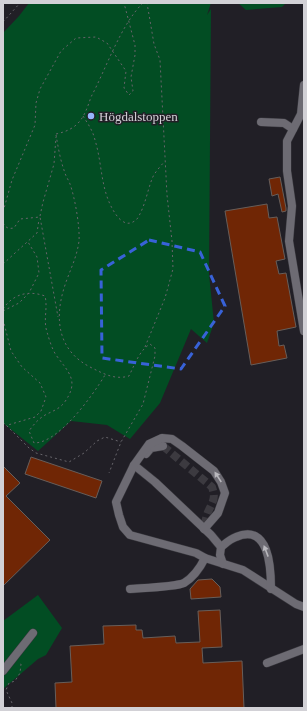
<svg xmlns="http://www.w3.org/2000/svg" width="307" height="711" font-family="'Times New Roman',serif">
<rect width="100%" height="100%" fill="#211f26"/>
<g fill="#024d23">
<polygon points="29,3 211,3 207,15 211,9 209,274 214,323 207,343 191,329 160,403 130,439 107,425 71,421 38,451 3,423 3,33 19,16"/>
<polygon points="238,3 286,3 282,7 246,10"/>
<polygon points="38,595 62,628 46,655 38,659 3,689 3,621"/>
</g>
<g fill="#702605" stroke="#675e5a">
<polygon points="280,177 286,208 286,211 282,212 278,194 272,196 269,179"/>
<polygon points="267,204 269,218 277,217 285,259 276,261 279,274 286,273 296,327 277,331 279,346 284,345 287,358 251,365 225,211"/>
<polygon points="31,457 102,481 96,498 25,474"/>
<polygon points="3,466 20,483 6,496 50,540 3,586"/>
<polygon points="212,579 220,587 221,597 191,599 190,589 198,580"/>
<polygon points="220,610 222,647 202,648 203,663 242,661 244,708 56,708 55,683 72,682 70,646 104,644 103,626 136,625 136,630 142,630 143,638 175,636 176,643 200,642 198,611"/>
</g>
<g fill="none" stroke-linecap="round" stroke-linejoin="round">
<path stroke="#3c3a40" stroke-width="8" stroke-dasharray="8 4" stroke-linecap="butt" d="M163,446L212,487C216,499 213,501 208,512C206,517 205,523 204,529"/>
<g stroke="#3a393f" stroke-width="9">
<g id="minor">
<polyline points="304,85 301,114 287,141 287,171 292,206 289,241 304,331"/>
<polyline points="261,122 284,123 293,129"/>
<polyline points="146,454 151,448 163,446"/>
<polyline points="134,465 155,482 211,535 221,547 220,555 223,564"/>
<polyline points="204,529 218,513 225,493 221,482 214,471 182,446 172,439 162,438 149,444 134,465 116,502 119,515 123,527 130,535 196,553 205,558 243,570 296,604 304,607"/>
<path d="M221,547C225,544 230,539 236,537C269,523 271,567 271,589"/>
<path d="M130,589C142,588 175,587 184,583C194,577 200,568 205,558"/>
<polyline points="267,663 304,649"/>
<polyline points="3,671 33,633"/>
</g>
</g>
<g stroke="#67656b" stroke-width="1" stroke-dasharray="2 3" stroke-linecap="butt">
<polyline points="3,22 20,3"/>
<path d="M83,116C88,124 93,131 95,140C103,166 100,193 117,216C119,219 123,222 126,223C130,224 134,222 137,219C145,207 147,192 152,179C154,173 160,167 164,162"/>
<path d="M56,134C79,129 84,118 91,97C106,69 121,24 143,3"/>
<path d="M56,135C58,146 60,159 64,170C65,175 68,179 70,184C75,198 80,227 79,241C77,257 70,270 65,285C54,318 57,351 92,368C104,374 115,380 129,376C135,364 139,351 150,344L155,348V356L143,404L121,442L109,473"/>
<polyline points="3,212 12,180 35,125 36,103 40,89 61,51 76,38 96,37 107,43 126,71 124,88 129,95 133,91 131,77 135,55 135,45 124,3"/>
<polyline points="40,216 43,202 54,164 56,137"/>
<path d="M3,223C6,228 8,229 14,228L20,219L40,217L58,317"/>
<polyline points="3,264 37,233 39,219"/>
<path d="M3,309C13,294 28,290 45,296C48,308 43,320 47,332C49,339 52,349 56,355C69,373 80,381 64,403C59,409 53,411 47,414C39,418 34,424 29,431L34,443C59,443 93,395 105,375"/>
<polyline points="3,311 19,303 29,293 39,273 37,257 28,242"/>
<polyline points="3,319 11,351 22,367 40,383 46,397 41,411 35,417 8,425"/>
<polyline points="145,347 165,298 173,269 172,241 167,195 160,60 154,44 147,3"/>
<polyline points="3,422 29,448 36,453 69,462 84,453 97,441 105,437 121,442"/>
<polyline points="12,708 12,703 6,690 9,683 15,681 20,673 21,664 19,662"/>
</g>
<use href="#minor" stroke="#6d6b73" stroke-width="8"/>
</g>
<defs><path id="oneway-solid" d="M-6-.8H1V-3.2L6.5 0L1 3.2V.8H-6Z"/></defs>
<g fill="#b9b8bd">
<use href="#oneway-solid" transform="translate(218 477) rotate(-123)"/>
<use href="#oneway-solid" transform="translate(266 551) rotate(-111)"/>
</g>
<path fill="none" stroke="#3862d8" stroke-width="3" stroke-dasharray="8 5" stroke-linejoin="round" d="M149,240L200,252L225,306L181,369L102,358L101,270Z"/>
<circle fill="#96b6fd" stroke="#211f26" stroke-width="1.5" cx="91" cy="116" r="4"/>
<g text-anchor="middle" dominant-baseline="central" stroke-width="3" stroke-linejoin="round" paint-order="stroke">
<g font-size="13" fill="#d2d1d6" stroke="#211f26" text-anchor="start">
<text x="99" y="116">Högdalstoppen</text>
</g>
</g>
<rect width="307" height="711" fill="none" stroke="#d2d1d6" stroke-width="8"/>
</svg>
